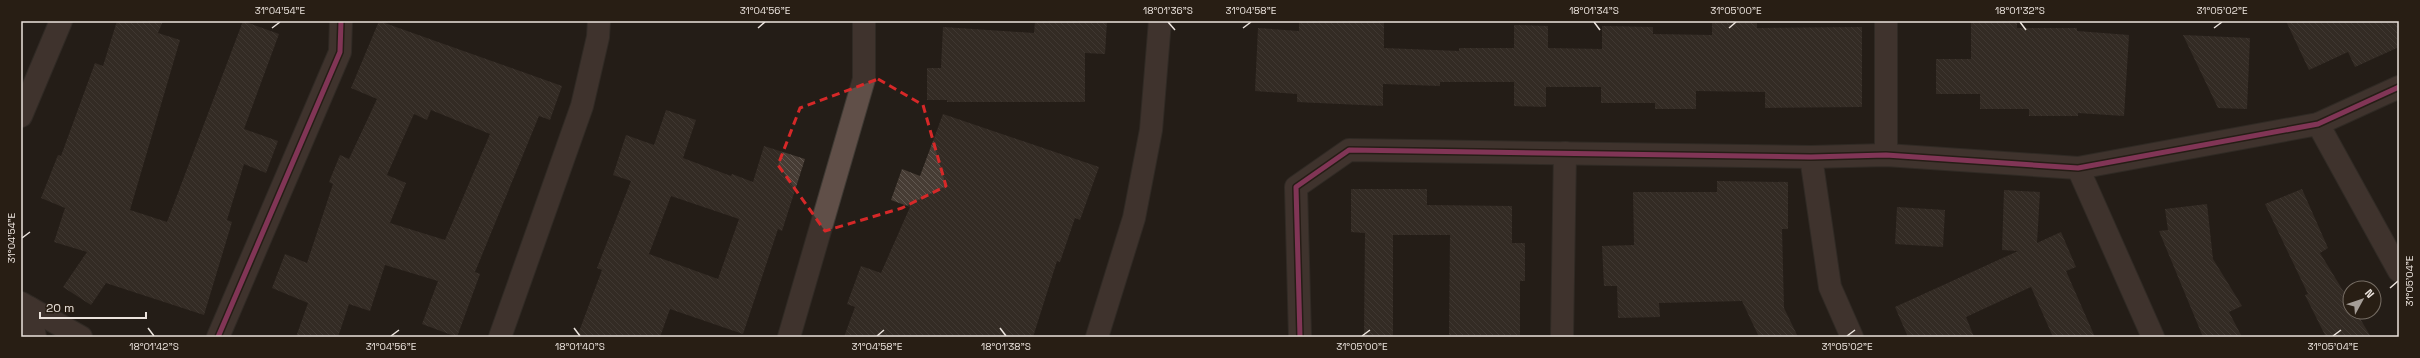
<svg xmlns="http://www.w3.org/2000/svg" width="2420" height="358" font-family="'Space Grotesk',sans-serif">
<defs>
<pattern id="building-back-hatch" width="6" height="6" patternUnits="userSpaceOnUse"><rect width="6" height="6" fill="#463c34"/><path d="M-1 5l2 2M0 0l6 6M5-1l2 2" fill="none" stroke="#615851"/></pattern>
</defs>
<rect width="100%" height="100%" fill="#241e18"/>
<g fill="url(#building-back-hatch)" fill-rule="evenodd">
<polygon points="117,21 163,21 158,33 180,40 130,210 167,222 243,21 279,34 244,129 278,141 266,173 244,164 227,220 232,222 204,315 106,283 91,305 63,287 87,252 54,242 65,208 41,198 58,155 61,156 95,63 103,66"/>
<path d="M379,21L562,86L550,120L539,116L475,272L480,274L457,337L422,324L438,281L385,265L370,311L349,304L338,337H296L308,303L272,288L285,254L307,263L333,184L329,182L340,155L349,159L377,99L351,88ZM431,110L490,134L445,240L390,223L406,183L387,175L414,114L427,120Z"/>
<polygon points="1035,21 1107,21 1105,54 1085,53 1085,102 947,102 947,100 927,100 927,68 941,68 943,27 1034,33"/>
<polygon points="1299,21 1384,22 1384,48 1459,51 1459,48 1514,48 1514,25 1548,26 1548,48 1602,49 1602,26 1653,27 1653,34 1712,35 1712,23 1757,23 1757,28 1862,27 1862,107 1765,108 1765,92 1696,91 1696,109 1655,109 1655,103 1601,103 1601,87 1546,87 1546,107 1514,106 1514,82 1440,82 1440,86 1383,84 1383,106 1297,102 1297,94 1255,91 1258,28 1299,31"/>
<polygon points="2286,21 2399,21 2399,47 2355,67 2348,52 2309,70"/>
<polygon points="1971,22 2017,22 2017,28 2077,28 2077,31 2129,35 2124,116 2078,113 2078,116 2029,116 2029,109 1980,109 1980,94 1936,94 1936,59 1971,59"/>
<polygon points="2183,35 2250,38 2247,109 2218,108"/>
<path d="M666,110L696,120L683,158L731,176L732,174L753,182L764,146L805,159L782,231L778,229L743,334L670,309L660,337H577L602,270L597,268L631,181L613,175L626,135L654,145ZM671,196L739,219L718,279L649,254Z"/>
<polygon points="943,114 1099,167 1080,220 1075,218 1060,262 1057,261 1033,337 844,337 855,307 847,304 861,266 881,273 910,207 891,200 902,169 920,176"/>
<polygon points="1717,181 1788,182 1788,229 1782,229 1784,308 1798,337 1759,337 1742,301 1659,303 1660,317 1618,318 1617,286 1604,286 1602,246 1634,245 1633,192 1717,192"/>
<polygon points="1351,189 1427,189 1427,205 1512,206 1512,243 1525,243 1525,281 1520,281 1520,335 1449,335 1450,235 1393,235 1393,337 1364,337 1365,233 1351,232"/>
<polygon points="2302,189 2328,248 2320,253 2350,302 2350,312 2356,312 2371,337 2326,337 2305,295 2308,294 2265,204"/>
<polygon points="2004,190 2040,192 2037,243 2061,232 2076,267 2066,271 2095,337 2053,337 2031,287 1966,317 1974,337 1908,337 1895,307 2018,251 2002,250"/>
<polygon points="2207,204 2213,259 2242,306 2229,312 2242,337 2203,337 2159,231 2168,230 2165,209"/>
<polygon points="1897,207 1945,210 1943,247 1895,244"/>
</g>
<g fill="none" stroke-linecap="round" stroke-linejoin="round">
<g stroke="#3f3a34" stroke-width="24">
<g id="street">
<polyline points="21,116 61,21"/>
<polyline points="2318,124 2399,271"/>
<polyline points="1886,155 1886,21"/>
<polyline points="1811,157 1830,287 1852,337"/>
<polyline points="2078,168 2153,337"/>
<polyline points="21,303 81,337"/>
<polyline points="30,308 35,337"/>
<polyline points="218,337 340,52 341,21"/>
<polyline points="500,337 582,106 598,37 599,21"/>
<polyline points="789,337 864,79 864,21"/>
<polyline points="1097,337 1134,218 1151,130 1160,21"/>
<polyline points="1300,337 1296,187 1349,150 1811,157 1886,155 2078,168 2318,124 2399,87"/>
<polyline points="1562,337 1565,153"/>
</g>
</g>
<use href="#street" stroke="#604f48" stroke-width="22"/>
<g stroke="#281e14" stroke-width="8">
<g id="cycleway">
<polyline points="218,337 340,52 341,21"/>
<polyline points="1300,337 1296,187 1349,150 1811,157 1886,155 2078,168 2318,124 2399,87"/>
</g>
</g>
<use href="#cycleway" stroke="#f153a3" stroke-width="5"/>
</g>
<path d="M0 0H2420V358H0ZM878,79L923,105L946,186L902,208L825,231L778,165L800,108Z" fill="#241e18" fill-opacity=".55" fill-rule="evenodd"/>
<path fill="none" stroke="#d62828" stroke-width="3" stroke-dasharray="8 5" stroke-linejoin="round" d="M878,79L923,105L946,186L902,208L825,231L778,165L800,108Z"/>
<path fill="none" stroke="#ebe3dd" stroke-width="1.5" d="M1168,22L1175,30M1594,22L1600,30M2020,22L2026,30M272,28L280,22M758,28L765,22M1243,28L1251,22M1729,28L1736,22M2214,28L2222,22M22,238L30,232M2390,288L2398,281M148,328L154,336M574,328L580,336M1000,328L1006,336M391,336L399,330M877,336L884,330M1362,336L1370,330M1847,336L1855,330M2333,336L2341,330"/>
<rect width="2420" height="358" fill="none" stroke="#281e14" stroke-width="44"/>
<g transform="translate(2362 300) rotate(50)"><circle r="19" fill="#281e14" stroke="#766d64"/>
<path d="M0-3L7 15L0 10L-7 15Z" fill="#a59e98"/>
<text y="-6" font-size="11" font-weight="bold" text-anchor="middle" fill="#ebe3dd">N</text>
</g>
<path d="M40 312v6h106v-6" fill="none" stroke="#ebe3dd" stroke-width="2"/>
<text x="46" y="312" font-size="12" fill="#ebe3dd" stroke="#281e14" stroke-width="3" paint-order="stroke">20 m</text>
<rect x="22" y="22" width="2376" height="314" fill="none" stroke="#ebe3dd" stroke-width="1.5"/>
<g font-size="10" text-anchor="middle" fill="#ebe3dd">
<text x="280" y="14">31°04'54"E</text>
<text x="765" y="14">31°04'56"E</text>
<text x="1168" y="14">18°01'36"S</text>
<text x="1251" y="14">31°04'58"E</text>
<text x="1594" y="14">18°01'34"S</text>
<text x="1736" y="14">31°05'00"E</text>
<text x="2020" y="14">18°01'32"S</text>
<text x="2222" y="14">31°05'02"E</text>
<text transform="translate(11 238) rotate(-90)" y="4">31°04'54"E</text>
<text transform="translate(2409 281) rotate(-90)" y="4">31°05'04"E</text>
<text x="154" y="350">18°01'42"S</text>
<text x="391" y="350">31°04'56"E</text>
<text x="580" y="350">18°01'40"S</text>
<text x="877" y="350">31°04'58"E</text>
<text x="1006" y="350">18°01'38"S</text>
<text x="1362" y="350">31°05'00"E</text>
<text x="1847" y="350">31°05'02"E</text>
<text x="2333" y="350">31°05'04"E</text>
</g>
</svg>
